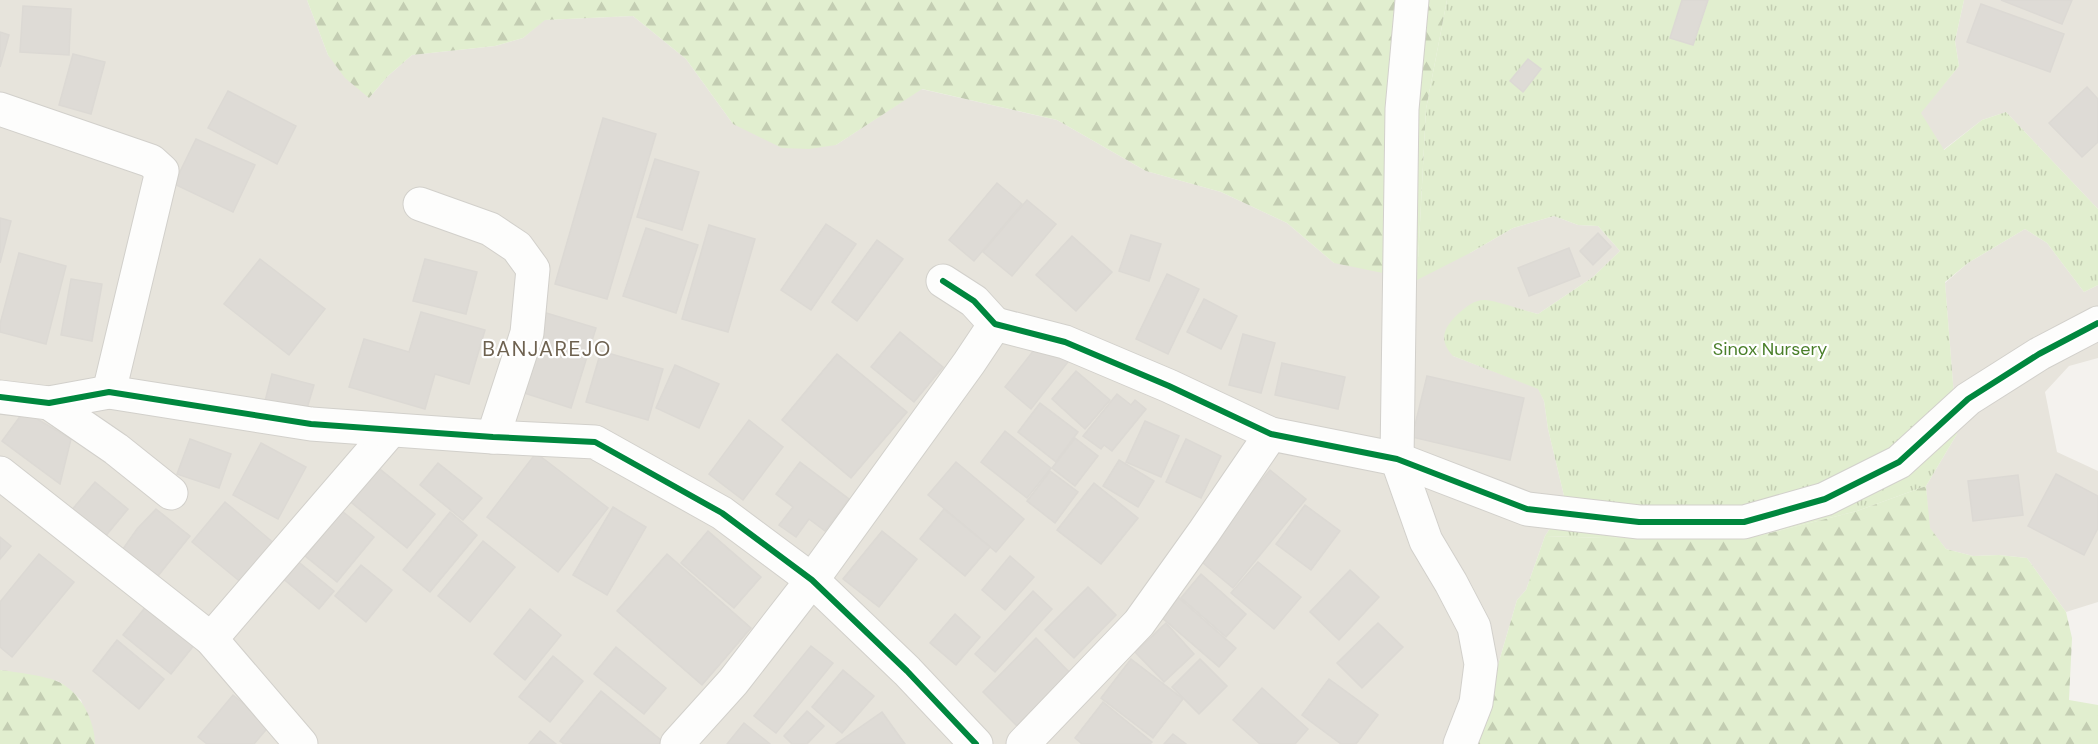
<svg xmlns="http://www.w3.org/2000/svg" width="2098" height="744" font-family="'DM Sans',sans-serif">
<defs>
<pattern id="grass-tufts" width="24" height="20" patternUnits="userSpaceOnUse" patternTransform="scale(1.5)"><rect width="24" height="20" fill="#e1eecf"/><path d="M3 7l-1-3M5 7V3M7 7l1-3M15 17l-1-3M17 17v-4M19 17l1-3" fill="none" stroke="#c3cdb2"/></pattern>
<pattern id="forest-firs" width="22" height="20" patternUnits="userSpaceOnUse" patternTransform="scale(1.5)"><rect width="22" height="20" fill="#e1eecf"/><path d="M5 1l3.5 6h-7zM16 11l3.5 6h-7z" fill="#c3cdb2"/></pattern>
</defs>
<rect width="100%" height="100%" fill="#f4f2ee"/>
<g fill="#e7e4dc">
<polygon points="0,0 307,0 328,55 369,98 388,76 412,55 495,46 523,38 544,20 633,16 686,59 733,124 836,145 921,89 1057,120 1146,171 1221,192 1287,223 1334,263 1470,253 1513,228 1554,216 1578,225 1598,226 1620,251 1593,277 1538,314 1483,300 1453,356 1538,388 1544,401 1548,429 1566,504 1545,536 1526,590 1517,600 1495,675 1447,744 95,744 81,700 70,690 58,681 0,670"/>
<polygon points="1964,0 2098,0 2098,209 2006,112 1982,120 1943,150 1920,113 1959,66 1955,41"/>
<polygon points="2025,229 2047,243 2084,292 2098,285 2098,358 2069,366 2045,392 2057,452 2098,471 2098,602 2066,612 2027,558 1999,555 1973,556 1946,549 1929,528 1926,486 1957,434 1945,283 1968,263"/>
</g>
<path fill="url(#grass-tufts)" d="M1447,0H1964L1955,41L1959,66L1921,113L1944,150L1982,120L2006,112L2098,209V285L2084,292L2047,243L2025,229L1968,263L1945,282L1957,434L1926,486L1857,511L1758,536L1604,538L1545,536L1566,504L1548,429L1544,401L1538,389L1453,356C1437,339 1445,326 1459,313C1466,307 1474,300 1484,300C1495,300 1525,311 1538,314L1593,277L1620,251L1598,226L1578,225L1554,216L1513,228L1470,253L1417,280L1426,109Z"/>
<g fill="url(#forest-firs)">
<polygon points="307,0 1447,0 1426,109 1417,280 1334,263 1287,223 1221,192 1146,171 1057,120 922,89 836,145 809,149 782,148 733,124 686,59 633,16 545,20 523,38 495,46 412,55 388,76 369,98 345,78 328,55"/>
<polygon points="1926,486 1930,528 1946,549 1973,556 1999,555 2027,558 2066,612 2072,638 2069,700 2098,705 2098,744 1447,744 1495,675 1517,600 1526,590 1545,536 1604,538 1758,536 1857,511"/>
<path d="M0,670C15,672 47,676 59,682C81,693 95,721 95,744H0Z"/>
</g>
<g fill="#dedbd6" stroke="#dcd9d4" stroke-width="1.5">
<polygon points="1682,0 1708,0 1693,45 1670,38"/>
<polygon points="2001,0 2072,0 2062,24"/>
<polygon points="1981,4 2064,34 2050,72 1967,42"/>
<polygon points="23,6 71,9 69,55 20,52"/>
<polygon points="0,32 9,35 0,67"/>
<polygon points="73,54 105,62 91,114 59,105"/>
<polygon points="1528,59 1541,69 1523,92 1510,81"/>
<polygon points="2087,87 2098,99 2098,142 2082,157 2049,123"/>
<polygon points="228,91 296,126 277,164 208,128"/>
<polygon points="603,118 656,134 607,299 555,284"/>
<polygon points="196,139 255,165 233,212 174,184"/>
<polygon points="655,159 699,172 682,230 637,217"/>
<polygon points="997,183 1022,204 974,261 949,240"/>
<polygon points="1027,200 1056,224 1012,276 983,252"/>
<polygon points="0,218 11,221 0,263"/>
<polygon points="826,224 856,244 811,310 781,290"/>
<polygon points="709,225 755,239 728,332 682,319"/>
<polygon points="646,228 698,245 676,313 623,296"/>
<polygon points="1598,233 1611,247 1593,265 1580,251"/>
<polygon points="1131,235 1161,244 1149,281 1119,271"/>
<polygon points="1072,236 1112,272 1076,311 1036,275"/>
<polygon points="877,240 903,259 857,321 832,302"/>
<polygon points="1569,248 1580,276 1529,296 1518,268"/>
<polygon points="19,253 66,266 46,344 0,332 0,324"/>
<polygon points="260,259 325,309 289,355 224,304"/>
<polygon points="425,259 477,272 466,314 413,301"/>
<polygon points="1167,274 1199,289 1168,354 1136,339"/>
<polygon points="71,279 102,284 92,341 61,335"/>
<polygon points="1204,299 1237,316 1221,349 1187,332"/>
<polygon points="421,312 485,330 469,384 435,374 425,409 349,387 364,339 409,352"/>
<polygon points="543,312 596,328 571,408 518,391"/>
<polygon points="900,332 943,367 914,402 871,367"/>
<polygon points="1243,334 1275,343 1261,393 1229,385"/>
<polygon points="1041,341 1068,362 1031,409 1005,387"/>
<polygon points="601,351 663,369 648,420 586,402"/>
<polygon points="837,354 907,412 851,478 782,420"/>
<polygon points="1282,363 1345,377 1338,409 1275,395"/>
<polygon points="675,365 719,384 699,428 656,408"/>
<polygon points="1076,371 1110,400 1085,429 1052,399"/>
<polygon points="272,374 314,385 305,415 264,405"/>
<polygon points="1427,376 1524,398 1510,460 1412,437"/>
<polygon points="1117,394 1131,405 1135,400 1146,409 1112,451 1104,445 1101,449 1083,436"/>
<polygon points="1040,403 1078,432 1056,462 1018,432"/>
<polygon points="24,411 71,439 60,484 2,441"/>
<polygon points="749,420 783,447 743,500 709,474"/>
<polygon points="1145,421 1179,436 1161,477 1126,462"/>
<polygon points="1005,431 1051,468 1027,498 981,462"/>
<polygon points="1075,438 1098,456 1075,486 1052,468"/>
<polygon points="190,439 231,454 219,488 177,474"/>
<polygon points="1186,439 1221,456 1201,498 1166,482"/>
<polygon points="261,443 306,467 278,519 233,495"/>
<polygon points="536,453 608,508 558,572 487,517"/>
<polygon points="1119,460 1154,481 1138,507 1103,486"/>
<polygon points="800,462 849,499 825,531 809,519 796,537 779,525 793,507 776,494"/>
<polygon points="956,462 1024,519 996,552 928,495"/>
<polygon points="438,463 482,498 463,520 420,485"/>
<polygon points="375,465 435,514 407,548 347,499"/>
<polygon points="1270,470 1306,499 1233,588 1197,558"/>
<polygon points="1050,471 1078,492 1055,523 1027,501"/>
<polygon points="2056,474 2098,496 2098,528 2084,555 2028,526"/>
<polygon points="2018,475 2023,515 1973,521 1968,481"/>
<polygon points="95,482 128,509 99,544 66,517"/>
<polygon points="1094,483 1138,518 1101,564 1057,530"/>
<polygon points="225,502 275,544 243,584 192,542"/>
<polygon points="1305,505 1340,531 1311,570 1276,544"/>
<polygon points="613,507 646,527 607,595 573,575"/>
<polygon points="156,509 190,536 154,581 120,553 137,529"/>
<polygon points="944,509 990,547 965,576 920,539"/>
<polygon points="342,511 374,537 337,582 305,556"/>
<polygon points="450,512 477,535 430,592 403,570"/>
<polygon points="708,531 761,577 734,608 681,563"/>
<polygon points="882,531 917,559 879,607 843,579"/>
<polygon points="0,537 11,546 0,559"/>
<polygon points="483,541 515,567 470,622 438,596"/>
<polygon points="39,554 74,582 12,657 0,647 0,602"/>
<polygon points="667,554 751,628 702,685 617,611"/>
<polygon points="1010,556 1034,577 1005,610 982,590"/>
<polygon points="295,559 334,591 319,609 281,577"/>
<polygon points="1258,562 1301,597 1274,629 1231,593"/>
<polygon points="361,565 392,590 366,622 335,596"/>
<polygon points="1350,570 1379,597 1339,640 1310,612"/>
<polygon points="1201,574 1246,614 1226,637 1181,598"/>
<polygon points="1088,587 1116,615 1074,658 1045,630"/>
<polygon points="1033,591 1052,609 995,672 975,654"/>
<polygon points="1178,597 1236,648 1219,667 1161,617"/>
<polygon points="147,605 195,644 171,674 123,635"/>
<polygon points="530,609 561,635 525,680 494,654"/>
<polygon points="955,614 980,637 956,665 930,643"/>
<polygon points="1166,623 1194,654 1164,682 1135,652"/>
<polygon points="1378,623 1403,647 1362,688 1337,663"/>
<polygon points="1036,638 1074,677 1021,730 983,692"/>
<polygon points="117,640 164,679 139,709 93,671"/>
<polygon points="811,646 833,663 776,733 754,716"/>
<polygon points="616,647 666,688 644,714 594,674"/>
<polygon points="553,656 583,681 550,722 519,697"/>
<polygon points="1131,659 1183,699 1153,738 1101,698"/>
<polygon points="1200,659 1227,686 1199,714 1172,687"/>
<polygon points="843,670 874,696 842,733 812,707"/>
<polygon points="1329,679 1378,715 1356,744 1341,744 1302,715"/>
<polygon points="1262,688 1308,729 1295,744 1260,744 1233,720"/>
<polygon points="601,691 662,741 660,744 564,744 560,741"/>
<polygon points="233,695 270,725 254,744 207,744 198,737"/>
<polygon points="1103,702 1152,742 1150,744 1082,744 1075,738"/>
<polygon points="807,711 824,726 807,744 792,744 784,736"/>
<polygon points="882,712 905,744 836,744"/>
<polygon points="744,723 770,744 727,744"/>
<polygon points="540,731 556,744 529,744"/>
<polygon points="1173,734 1186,744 1164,744"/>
</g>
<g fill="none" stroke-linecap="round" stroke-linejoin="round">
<g stroke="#d2d0cb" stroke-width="35">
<g id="minor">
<polyline points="0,109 151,161 162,171 109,392"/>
<polyline points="420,204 490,229 517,247 533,269 527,333 493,437"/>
<polyline points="943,281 974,301 995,324"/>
<polyline points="49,403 116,449 171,493"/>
<polyline points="1397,459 1527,509 1639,522 1744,522 1825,499 1899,462 1968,399 2039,354 2098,323"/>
<polyline points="0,473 211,639 301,744"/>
<polyline points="211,639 391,430"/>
<polyline points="677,744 733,682 812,580 907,671 976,744"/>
<polyline points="1023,744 1139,623 1204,532 1271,434"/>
</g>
</g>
<g stroke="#d2d0cb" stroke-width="35">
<g id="tertiary">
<polyline points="1412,0 1402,109 1397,459 1426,541 1451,583 1474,627 1481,664 1476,703 1460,744"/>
<polyline points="0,397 49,403 109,392 311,424 493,437 595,442 722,513 812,580 969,363 995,324 1065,342 1169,386 1271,434 1397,459"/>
</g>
</g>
<use href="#minor" stroke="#fdfdfc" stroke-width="33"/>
<use href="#tertiary" stroke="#fdfdfc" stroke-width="33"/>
<g stroke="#fff" stroke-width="10">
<g id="cycleway">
<polyline points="943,281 974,301 995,324 1065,342 1169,386 1271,434 1397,459 1527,509 1639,522 1744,522 1825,499 1899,462 1968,399 2039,354 2098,323"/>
<polyline points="0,397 49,403 109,392 311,424 493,437 595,442 722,513 812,580 907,671 976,744"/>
</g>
</g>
<use href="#cycleway" stroke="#00873e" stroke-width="6"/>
</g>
<g text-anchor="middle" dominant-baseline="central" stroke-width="4.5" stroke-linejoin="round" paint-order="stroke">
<g font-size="18" fill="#4a7f2a" stroke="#fff">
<text x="1770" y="349">Sinox Nursery</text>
</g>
<g font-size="21" letter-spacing="1.5" fill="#6e6250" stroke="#fff">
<text x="547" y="349">BANJAREJO</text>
</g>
</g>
</svg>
